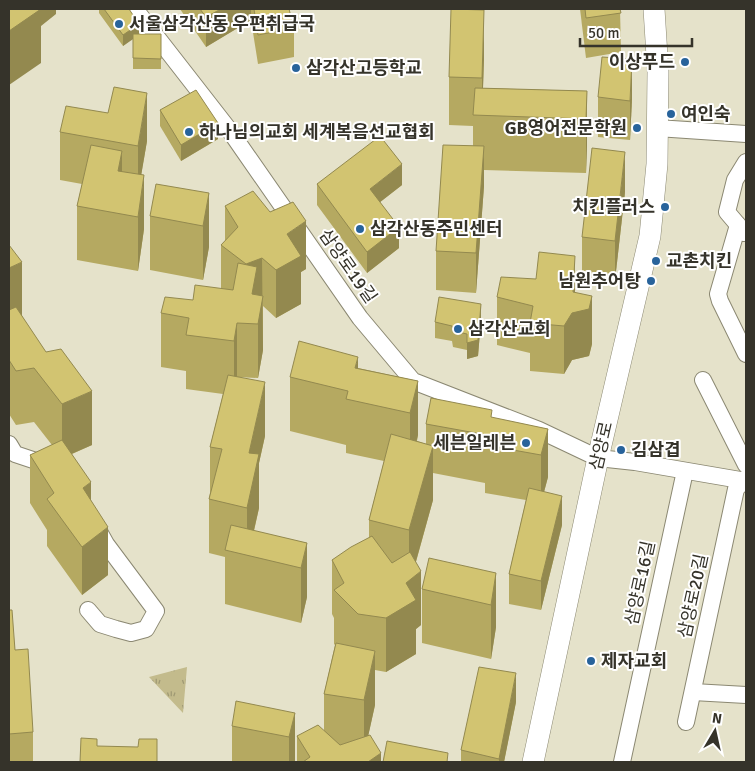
<svg xmlns="http://www.w3.org/2000/svg" width="755" height="771" font-family="Signika,'Noto Sans KR',sans-serif">
<defs>
<pattern id="park-tufts" width="24" height="20" patternUnits="userSpaceOnUse" patternTransform="scale(1.25)"><rect width="24" height="20" fill="#c3bb8c"/><path d="M3 7l-1-3M5 7V3M7 7l1-3M15 17l-1-3M17 17v-4M19 17l1-3" fill="none" stroke="#9f9973"/></pattern>
</defs>
<rect width="100%" height="100%" fill="#e5e2ca"/>
<polygon fill="url(#park-tufts)" points="187,667 183,713 149,677"/>
<g fill="none" stroke-linecap="round" stroke-linejoin="round">
<g stroke="#8b8872" stroke-width="18">
<g id="minor">
<polyline points="135,9 230,131 360,318 413,381 539,430 598,458 635,462 746,481"/>
<polyline points="657,128 746,134"/>
<polyline points="738,225 718,294 720,301 746,354"/>
<polyline points="744,233 738,225 727,212 735,180 746,162"/>
<polyline points="703,380 746,465"/>
<polyline points="9,444 15,454 42,463 49,467"/>
<polyline points="88,610 100,624 116,629 131,633 146,629 156,611 106,544 97,528"/>
<polyline points="693,692 746,695"/>
<polyline points="686,722 736,489 746,478"/>
<polyline points="622,762 685,471"/>
</g>
</g>
<g stroke="#8b8872" stroke-width="22">
<polyline id="major" points="533,762 598,458 650,236 657,164 658,72 654,9"/>
</g>
<use href="#minor" stroke="#fff" stroke-width="16"/>
<use href="#major" stroke="#fff" stroke-width="21"/>
</g>
<g fill="#b5a961">
<polygon points="99,9 129,9 139,34 161,34 161,69 133,69 133,38 123,46 99,13"/>
<polygon points="180,9 289,9 294,28 294,57 258,64 251,20 206,47"/>
<polygon points="580,9 620,9 621,52 586,58"/>
<polygon points="484,58 483,88 587,91 587,145 586,173 484,170 484,186 476,293 436,290 436,251 473,146 473,126 449,125 449,77"/>
<polygon points="598,97 632,99 630,140 598,137"/>
<polygon points="160,110 218,139 181,161 160,126"/>
<polygon points="60,132 147,141 141,175 144,229 138,271 77,260 77,206 82,184 60,180"/>
<polygon points="317,184 402,185 380,202 399,248 367,273 317,205"/>
<polygon points="625,192 615,280 582,277 582,237"/>
<polygon points="209,193 209,247 203,280 150,270 150,216"/>
<polygon points="225,206 306,269 301,272 301,304 276,318 263,306 263,350 258,378 237,377 265,436 259,463 259,508 254,531 307,543 307,597 301,623 225,604 225,557 209,553 209,499 210,493 210,447 223,394 186,389 186,371 161,367 161,313 193,300 221,289 221,245 225,241"/>
<polygon points="9,245 22,316 92,445 72,454 91,500 108,575 82,595 47,546 47,530 30,503 30,455 52,445 34,422 16,425 9,414"/>
<polygon points="575,292 592,344 589,356 572,360 564,374 530,371 530,353 497,345 497,297"/>
<polygon points="481,320 478,356 467,359 467,350 453,347 452,341 435,338 435,322"/>
<polygon points="358,368 418,381 418,435 417,441 426,444 426,424 492,418 548,429 548,477 544,492 562,525 541,610 509,604 509,574 526,500 485,493 485,483 433,473 433,500 416,562 421,625 416,629 416,654 386,672 375,670 375,705 368,736 381,762 297,762 297,736 324,731 324,694 335,645 334,644 334,618 332,614 332,560 369,538 369,520 384,461 346,453 346,445 290,431 290,377"/>
<polygon points="496,573 496,627 491,659 422,643 422,589"/>
<polygon points="9,610 15,650 33,732 33,762 9,762"/>
<polygon points="516,702 504,762 461,762 461,750"/>
<polygon points="295,713 295,762 232,762 232,726"/>
</g>
<g fill="#93894f">
<polygon points="29,9 56,9 56,14 41,26 41,63 9,85 9,31"/>
<polygon points="221,9 251,9 251,20 206,47 206,17"/>
<polygon points="484,10 484,58 482,116 482,78"/>
<polygon points="139,24 139,35 123,46 123,35"/>
<polygon points="632,59 632,99 630,140 630,101"/>
<polygon points="587,91 587,145 586,173 586,119"/>
<polygon points="147,93 147,141 138,194 138,146"/>
<polygon points="218,123 218,139 181,161 181,145"/>
<polygon points="484,146 484,186 476,293 476,253"/>
<polygon points="122,151 122,205 118,171"/>
<polygon points="625,152 625,192 615,280 615,241"/>
<polygon points="402,164 402,185 370,210 370,189"/>
<polygon points="144,175 144,229 138,271 138,217"/>
<polygon points="209,193 209,247 203,280 203,226"/>
<polygon points="306,221 306,269 301,272 301,304 276,318 276,270 287,234"/>
<polygon points="399,227 399,248 367,273 367,252"/>
<polygon points="575,256 575,303 592,296 592,344 589,356 572,360 564,374 564,326 572,313"/>
<polygon points="262,258 263,350 258,378 258,324 246,264"/>
<polygon points="22,262 22,316 9,322 9,268"/>
<polygon points="481,304 481,320 478,356 467,359 467,343"/>
<polygon points="237,323 237,377 234,395 234,341"/>
<polygon points="358,357 358,402 355,368"/>
<polygon points="418,381 418,435 410,467 410,413"/>
<polygon points="265,382 265,436 259,463 259,508 248,556 247,555 247,508 249,453"/>
<polygon points="92,391 92,445 62,458 62,404"/>
<polygon points="548,429 548,477 541,503 541,455"/>
<polygon points="433,446 433,500 411,579 421,571 421,625 416,629 416,654 386,672 386,618 406,583 409,580 409,530"/>
<polygon points="91,482 91,530 83,488"/>
<polygon points="562,496 562,525 541,610 541,581"/>
<polygon points="108,527 108,575 82,595 82,547"/>
<polygon points="307,543 307,597 301,623 301,568"/>
<polygon points="496,573 496,627 491,659 491,605"/>
<polygon points="375,651 375,705 364,755 364,700"/>
<polygon points="516,673 516,702 504,762 499,762 499,759"/>
<polygon points="295,713 295,762 289,762 289,737"/>
<polygon points="381,753 381,762 368,762"/>
</g>
<g fill="#d2c471" stroke="#93894f">
<polygon points="9,9 41,9 9,31"/>
<polygon points="104,9 129,9 139,24 123,35"/>
<polygon points="200,9 221,9 206,17"/>
<polygon points="254,9 289,9 294,28 258,35"/>
<polygon points="451,9 484,10 482,78 449,77"/>
<polygon points="585,9 620,9 621,13 586,18"/>
<polygon points="133,34 161,34 161,59 133,58"/>
<polygon points="602,57 632,59 630,101 598,97"/>
<polygon points="114,87 147,93 138,146 60,132 66,106 108,113"/>
<polygon points="475,88 587,91 586,119 473,115"/>
<polygon points="196,90 218,123 181,145 160,110"/>
<polygon points="380,136 402,164 370,189 399,227 367,252 317,184"/>
<polygon points="91,145 122,151 118,171 144,175 138,217 77,206"/>
<polygon points="443,145 484,146 476,253 436,251"/>
<polygon points="592,148 625,152 615,241 582,237"/>
<polygon points="156,184 209,193 203,226 150,216"/>
<polygon points="253,191 270,212 293,202 306,221 287,234 301,256 276,270 262,258 246,264 221,245 238,227 225,206"/>
<polygon points="9,245 22,262 9,268"/>
<polygon points="539,252 575,256 573,292 592,296 589,309 572,313 564,326 530,323 533,306 497,297 501,277 536,279"/>
<polygon points="238,263 257,267 252,294 263,296 258,324 237,323 234,341 186,335 189,318 161,313 165,297 193,300 195,285 233,290"/>
<polygon points="439,297 481,304 478,340 467,343 467,334 453,331 452,326 435,322"/>
<polygon points="16,307 46,352 61,349 92,391 62,404 34,368 16,371 9,360 9,310"/>
<polygon points="299,341 358,357 355,368 418,381 410,413 346,399 348,391 290,377"/>
<polygon points="228,375 265,382 249,453 259,454 247,508 209,499 222,449 210,447"/>
<polygon points="431,398 492,410 491,417 548,429 541,455 485,445 487,435 426,424"/>
<polygon points="391,434 433,446 409,530 369,520"/>
<polygon points="62,440 91,482 83,488 108,527 82,547 47,499 54,493 30,455"/>
<polygon points="529,488 562,496 541,581 509,574"/>
<polygon points="231,525 307,543 301,568 225,550"/>
<polygon points="372,536 392,563 410,552 421,571 406,583 416,600 386,618 358,614 334,590 344,583 332,560 351,547"/>
<polygon points="429,558 496,573 491,605 422,589"/>
<polygon points="9,610 12,610 15,650 28,649 33,732 9,734"/>
<polygon points="336,643 375,651 364,700 324,694"/>
<polygon points="479,667 516,673 499,759 461,750"/>
<polygon points="236,701 295,713 289,737 232,726"/>
<polygon points="318,725 340,745 370,735 381,753 368,762 303,762 310,757 297,736"/>
<polygon points="81,738 97,739 97,746 138,747 139,739 157,739 157,762 80,762"/>
<polygon points="387,741 448,753 447,762 383,762"/>
</g>
<g fill="#28639b" stroke="#fff" stroke-width="2">
<circle cx="119" cy="24" r="5"/>
<circle cx="685" cy="62" r="5"/>
<circle cx="296" cy="68" r="5"/>
<circle cx="671" cy="114" r="5"/>
<circle cx="637" cy="128" r="5"/>
<circle cx="189" cy="132" r="5"/>
<circle cx="665" cy="207" r="5"/>
<circle cx="360" cy="229" r="5"/>
<circle cx="656" cy="261" r="5"/>
<circle cx="651" cy="281" r="5"/>
<circle cx="458" cy="329" r="5"/>
<circle cx="526" cy="443" r="5"/>
<circle cx="621" cy="450" r="5"/>
<circle cx="591" cy="661" r="5"/>
</g>
<g text-anchor="middle" dominant-baseline="central" stroke-width="4" stroke-linejoin="round" paint-order="stroke">
<g font-size="18" font-weight="bold" fill="#35332a" stroke="#fff" text-anchor="start">
<text x="129" y="24">서울삼각산동 우편취급국</text>
<text x="675" y="62" text-anchor="end">이상푸드</text>
<text x="306" y="68">삼각산고등학교</text>
<text x="681" y="114">여인숙</text>
<text x="627" y="128" text-anchor="end">GB영어전문학원</text>
<text x="199" y="132">하나님의교회 세계복음선교협회</text>
<text x="655" y="207" text-anchor="end">치킨플러스</text>
<text x="370" y="229">삼각산동주민센터</text>
<text x="666" y="261">교촌치킨</text>
<text x="641" y="281" text-anchor="end">남원추어탕</text>
<text x="468" y="329">삼각산교회</text>
<text x="516" y="443" text-anchor="end">세븐일레븐</text>
<text x="631" y="450">김삼겹</text>
<text x="601" y="661">제자교회</text>
</g>
<g font-size="18" fill="#35332a" stroke="#fff">
<text transform="translate(348 266) rotate(55)">삼양로19길</text>
<text transform="translate(601 446) rotate(-77)">삼양로</text>
<text transform="translate(640 583) rotate(-78)">삼양로16길</text>
<text transform="translate(693 596) rotate(-78)">삼양로20길</text>
</g>
</g>
<rect width="755" height="771" fill="none" stroke="#35332a" stroke-width="20"/>
<g transform="translate(715 731) rotate(9)" stroke="#ffffff" stroke-width="4" paint-order="stroke">
<path d="M0-4L9 19L0 12L-9 19Z" fill="#35332a"/>
<text y="-8" font-size="14" font-weight="bold" text-anchor="middle" fill="#35332a">N</text>
</g>
<path d="M580 38v8h112v-8" fill="none" stroke="#35332a" stroke-width="2.5"/>
<text x="588" y="38" font-size="15" fill="#35332a" stroke="#ffffff" stroke-width="4" paint-order="stroke">50 m</text>
</svg>
